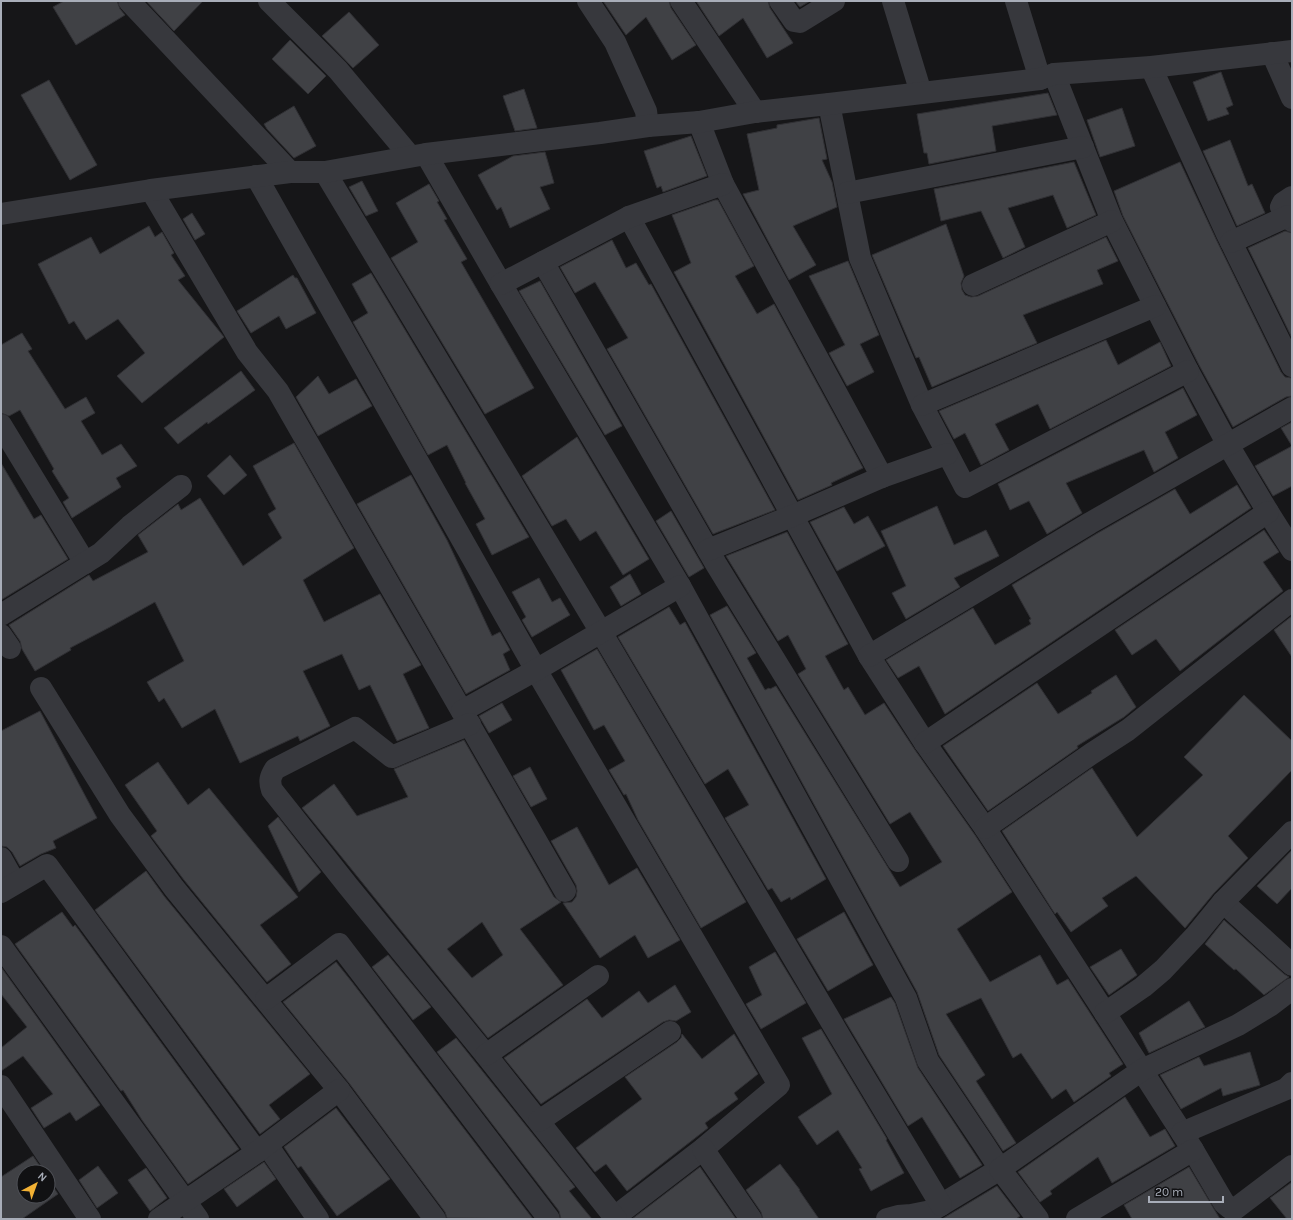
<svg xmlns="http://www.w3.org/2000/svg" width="1293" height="1220" font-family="Karla,sans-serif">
<rect width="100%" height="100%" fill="#161618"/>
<g fill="#404145" stroke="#303034" fill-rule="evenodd">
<polygon points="64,1 117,1 120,9 125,15 76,45 53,7"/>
<polygon points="146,1 203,1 174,31"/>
<polygon points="603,1 669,1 671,8 696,45 672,60 646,17 626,35"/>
<polygon points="696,1 768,1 770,8 793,43 767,58 743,18 719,36"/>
<polygon points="795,1 810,1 800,7"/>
<polygon points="349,12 379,45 353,68 322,36"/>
<polygon points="290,40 326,76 308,94 272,59"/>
<polygon points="1221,72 1233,105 1226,108 1229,114 1208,121 1193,82"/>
<polygon points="49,80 97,165 70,180 21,95"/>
<polygon points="524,89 537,128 515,131 503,96"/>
<polygon points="1048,93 1057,115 992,126 996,151 929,164 927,153 924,153 917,114"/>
<polygon points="294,106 316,146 294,158 267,129 264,124"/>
<polygon points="1122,108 1135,146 1100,157 1087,120"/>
<polygon points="819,118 827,159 822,160 832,182 837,207 793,226 816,265 789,280 743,194 759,190 747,134 777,128 777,125"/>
<polygon points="691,136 707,176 663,192 661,186 657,188 644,151"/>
<polygon points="1230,140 1248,186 1252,184 1265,213 1237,226 1203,151"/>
<polygon points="545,152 554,183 540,187 550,209 510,228 501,207 497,210 478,175 513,156"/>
<polygon points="1074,162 1096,215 1067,228 1053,195 1008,208 1025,247 1003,258 981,211 941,221 934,189"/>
<polygon points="1180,162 1216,239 1281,372 1285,377 1292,378 1292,396 1286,397 1233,427 1199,365 1123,216 1114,191"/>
<polygon points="362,181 378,211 366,216 349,187"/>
<polygon points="429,184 439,201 437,202 447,219 444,220 467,259 461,262 534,388 485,414 391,258 418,242 396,203"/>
<polygon points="715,200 718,200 754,266 735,276 757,314 774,304 863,468 831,483 832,485 798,500 674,272 691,263 672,215"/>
<polygon points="192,213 205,234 195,240 183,219"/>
<polygon points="946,224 964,276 961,283 962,290 965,295 971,297 978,296 1106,237 1118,261 1097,270 1103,284 1023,315 1037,343 932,387 919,357 916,358 872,255"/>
<polygon points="149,226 155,237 162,232 174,253 171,255 185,276 178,280 224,337 142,403 117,376 145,353 118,319 86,340 74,321 69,324 38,264 91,237 100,254"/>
<polygon points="1285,231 1292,233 1292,338 1248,248"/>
<polygon points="612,240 626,268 636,263 649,285 651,284 775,510 713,534 607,349 628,338 595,282 575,293 560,267"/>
<polygon points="848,261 879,335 860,344 874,372 847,386 829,353 845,345 809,276"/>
<polygon points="371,273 529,537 492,555 476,524 485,519 465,483 466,483 447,445 428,455 353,322 368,313 352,284"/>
<polygon points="293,275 295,278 297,278 316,313 286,329 279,316 251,333 237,311"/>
<polygon points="540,281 622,426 605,435 519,291"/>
<polygon points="22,333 32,349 28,351 65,409 86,397 95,413 81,421 102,455 121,444 137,466 116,478 121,487 72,518 63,502 69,498 52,471 54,469 20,410 9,416 1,413 1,345"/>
<polygon points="1106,340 1118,365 1160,342 1171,366 1050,429 1038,404 995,424 1009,450 981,465 965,433 954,439 939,411"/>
<polygon points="241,371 255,390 208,424 207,422 178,444 164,428"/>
<polygon points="318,376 329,394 356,379 372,406 318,436 296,397"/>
<polygon points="1183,388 1197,415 1165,432 1178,458 1154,472 1144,450 1066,483 1082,513 1047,534 1029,501 1010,510 998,484"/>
<polygon points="1292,422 1292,486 1273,496 1255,466 1292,446 1281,428"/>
<polygon points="577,437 649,559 623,575 596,531 580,541 566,519 552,526 522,476"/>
<polygon points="294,443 354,548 303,580 324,622 380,594 421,665 403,674 429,728 397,741 370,685 359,690 342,654 303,671 330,726 300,741 298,736 240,763 215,709 182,728 164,698 159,702 147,682 184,661 155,602 110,627 70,648 71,650 35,671 22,649 20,641 9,625 89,575 93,581 148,552 138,535 178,504 181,510 200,498 243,566 282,538 268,514 276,509 253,466"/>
<polygon points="230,455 247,475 224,495 207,476"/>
<polygon points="1,463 34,519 41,515 68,559 1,600"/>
<polygon points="411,475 447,540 492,636 500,632 510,650 503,654 510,670 466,694 357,504"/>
<polygon points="1237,485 1251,508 945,714 919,666 898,678 886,660 973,608 995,645 1031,624 1029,620 1031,619 1012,585 1096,534 1175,489 1190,514"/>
<polygon points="937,506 954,545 986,530 999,556 954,578 960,587 906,619 892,593 906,586 881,531"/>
<polygon points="844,507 854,524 868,516 885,546 837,571 810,522"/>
<polygon points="671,511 704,568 689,577 656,521"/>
<polygon points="1264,530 1279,552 1263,562 1283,591 1180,671 1156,639 1132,655 1115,630"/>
<polygon points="787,532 848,644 825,656 844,690 848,687 865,715 884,703 915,750 975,835 1012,892 957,929 990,982 1040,955 1057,985 1068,979 1123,1064 1109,1073 1111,1076 1074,1102 1066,1089 1052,1099 1021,1053 1013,1058 981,998 946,1014 985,1075 976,1081 1016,1143 1003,1151 939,1055 917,992 710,615 727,606 756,653 747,658 765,690 769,688 770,689 776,686 900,887 942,862 910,812 890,824 798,674 806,669 788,635 778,641 726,556"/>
<polygon points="630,574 641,594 621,606 610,587"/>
<polygon points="539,578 552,602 560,598 570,615 532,637 522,620 526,617 512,592"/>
<polygon points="669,607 680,625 685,622 826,879 791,900 790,897 781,902 772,888 768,890 725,818 749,805 728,769 705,784 618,637"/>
<polygon points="1292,616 1292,657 1274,630"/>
<polygon points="597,649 746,902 701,928 638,820 626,794 624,795 609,770 625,761 604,725 594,730 561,670"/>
<polygon points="1116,675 1136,707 1124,717 1077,746 1078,748 988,811 943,746 1037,683 1058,714 1092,693 1091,691"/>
<polygon points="1244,695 1292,741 1292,770 1228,836 1248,858 1214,893 1185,928 1136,876 1102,898 1108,906 1071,932 1057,912 1055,914 1002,831 1092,768 1137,837 1203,775 1184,757"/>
<polygon points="502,703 512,720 489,733 479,716"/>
<polygon points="40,711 97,818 53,841 56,848 41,854 20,866 12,852 7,847 1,846 1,731"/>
<path d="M464,740L554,897L561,902L520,929L563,985L488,1038L302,808L334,784L357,816L408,797L394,769ZM482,922L503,955L472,978L447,949Z"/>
<polygon points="158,762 188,805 209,788 298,897 260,925 291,964 267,982 184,880 151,836 157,831 125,785"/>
<polygon points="530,767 547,799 531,807 513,776"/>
<polygon points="278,817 321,872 299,892 268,826"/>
<polygon points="577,827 609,885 637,868 680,940 648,958 635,935 600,958 563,903 572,902 576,897 577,891 576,885 551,841"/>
<polygon points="1292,850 1292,888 1277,904 1257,886"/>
<polygon points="146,871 164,896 310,1074 269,1105 280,1119 260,1134 95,910"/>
<polygon points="62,912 73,927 75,925 239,1149 188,1184 142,1120 123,1090 121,1091 15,944"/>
<polygon points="844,912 873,965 828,991 797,939"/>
<polygon points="1224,920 1284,974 1289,977 1264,995 1236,969 1234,970 1205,944"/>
<polygon points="1121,949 1137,975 1109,995 1090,967"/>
<polygon points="775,952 806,1003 761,1029 746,1004 762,995 749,967"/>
<polygon points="388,955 431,1007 413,1020 372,967"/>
<polygon points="336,962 352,982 533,1219 447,1218 445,1212 349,1083 283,1002"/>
<polygon points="1,967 100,1105 76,1121 70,1112 44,1128 31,1108 53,1094 23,1056 1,1071 1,1048 27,1027 1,994"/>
<polygon points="675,985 691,1012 676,1021 669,1020 663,1022 541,1104 504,1058 587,999 602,1018 639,991 648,1003"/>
<polygon points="891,997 895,1003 918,1068 982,1165 960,1178 922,1117 908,1126 844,1019"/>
<polygon points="1189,1001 1205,1027 1149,1053 1139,1033"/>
<polygon points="821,1029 887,1139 886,1140 904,1173 871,1191 859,1169 862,1168 838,1130 817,1145 798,1117 832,1094 802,1038"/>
<polygon points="682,1034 702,1059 734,1034 758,1074 734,1093 738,1099 705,1123 708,1128 627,1191 606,1164 595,1172 576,1148 642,1099 625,1077 677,1042 681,1038"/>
<polygon points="456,1038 575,1187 569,1191 592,1219 561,1219 559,1211 437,1052"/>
<polygon points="1250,1052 1260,1085 1223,1096 1221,1088 1181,1109 1160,1075 1199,1057 1204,1066"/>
<polygon points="1125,1097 1150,1137 1165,1129 1175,1146 1112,1183 1098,1157 1050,1191 1052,1194 1040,1202 1018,1172"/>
<polygon points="336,1108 390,1179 337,1216 301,1166 298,1168 284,1147"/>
<polygon points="33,1156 44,1172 24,1172 24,1196 48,1196 48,1179 58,1194 22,1219 1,1219 1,1177"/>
<polygon points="264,1162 276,1179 237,1207 224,1189"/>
<polygon points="780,1164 800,1190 799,1190 819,1219 763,1219 761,1212 746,1190"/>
<polygon points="98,1166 118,1193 97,1208 79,1180"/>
<polygon points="700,1167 736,1219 632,1219"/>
<polygon points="1189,1167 1220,1219 1132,1219 1124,1205"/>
<polygon points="146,1168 167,1198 150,1211 128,1180"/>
<polygon points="1292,1182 1292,1219 1287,1219 1270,1198"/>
<polygon points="997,1186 1020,1216 1016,1219 942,1219"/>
</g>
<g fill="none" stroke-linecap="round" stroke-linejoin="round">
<g stroke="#37383d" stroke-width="22">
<polyline points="129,1 290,172"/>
<polyline points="269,1 338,70 410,156"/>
<polyline points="588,1 615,42 646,111 648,126"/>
<polyline points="681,1 755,112"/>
<polyline points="780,1 794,21 800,22 834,1"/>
<polyline points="893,1 921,93"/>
<polyline points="1016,1 1040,79"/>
<polyline points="1272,53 1292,98"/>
<polyline points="1151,67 1227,234 1292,366"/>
<polyline points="1054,74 1112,221 1188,371 1228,445 1268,512 1292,550"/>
<polyline points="829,104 860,258 922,405 965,487 1188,371"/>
<polyline points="699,122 723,184 882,477"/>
<polyline points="426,154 501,284 680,586 906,998 928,1061 983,1143 1000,1169 931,1211 911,1215 898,1216 887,1219"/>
<polyline points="325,172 601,632 842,1040 941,1205"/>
<polyline points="256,176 536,670 779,1085 703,1149 612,1219"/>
<polyline points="151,190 247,352 278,391 565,891"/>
<polyline points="847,193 1083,147"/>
<polyline points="1292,197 1283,203 1281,207 1292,221"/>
<polyline points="1,214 151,190 290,172 325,172 426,154 600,133 648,126 699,122 755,112 829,104 1040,79 1054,74 1151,67 1292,51"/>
<polyline points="629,217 869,656 925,743 985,828 1105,1013 1193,1150 1224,1203 1230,1208 1235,1209 1292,1166"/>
<polyline points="1231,242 1288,216"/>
<polyline points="543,262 716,564 898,861"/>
<polyline points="501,284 629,217 723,184"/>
<polyline points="973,285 1112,221"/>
<polyline points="922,405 1155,306"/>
<polyline points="1,425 85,563"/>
<polyline points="708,550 792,516 882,477 947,454"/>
<polyline points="1,615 101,553 130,526 181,486"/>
<polyline points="1,635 10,648"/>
<polyline points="869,656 999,578 1090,523 1292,408"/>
<polyline points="41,688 120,815 174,888 339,1090 435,1219"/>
<polyline points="462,711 536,670 680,586"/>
<path d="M470,724L392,757L355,728L275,769C270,777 269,781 272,790L348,886L486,1055L616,1219"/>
<polyline points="925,743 1268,512"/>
<polyline points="985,828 1091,754 1128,730 1292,600"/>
<polyline points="1,858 15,883"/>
<polyline points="1,892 47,865 257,1152"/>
<polyline points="1223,902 1292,965"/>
<polyline points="1,946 198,1219"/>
<polyline points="266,999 339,944 549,1219"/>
<polyline points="1105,1013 1143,987 1163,970 1196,935 1223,902 1292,832"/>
<polyline points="486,1055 598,976"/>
<polyline points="1,1086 90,1219"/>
<polyline points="539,1121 670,1032"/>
<polyline points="1182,1133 1286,1089 1292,1083"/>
<polyline points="267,1145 318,1219"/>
<polyline points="703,1149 751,1219"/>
<polyline points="159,1219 257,1152 339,1090"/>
<polyline points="1038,1219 1000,1169 1142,1070 1238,1025 1271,1005 1292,989"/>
<polyline points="1077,1219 1193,1150"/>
</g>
</g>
<rect width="1293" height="1220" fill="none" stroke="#a8adb8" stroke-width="4"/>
<g transform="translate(36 1184) rotate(41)"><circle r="19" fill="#111113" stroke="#4d4f55"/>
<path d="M0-3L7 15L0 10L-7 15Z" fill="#f2b134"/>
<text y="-6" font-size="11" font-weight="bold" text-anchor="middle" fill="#a8adb8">N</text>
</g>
<path d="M1149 1196v6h74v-6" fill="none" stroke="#a8adb8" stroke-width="2"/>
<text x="1155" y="1196" font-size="12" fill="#a8adb8" stroke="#111113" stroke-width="3" paint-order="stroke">20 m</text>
</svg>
